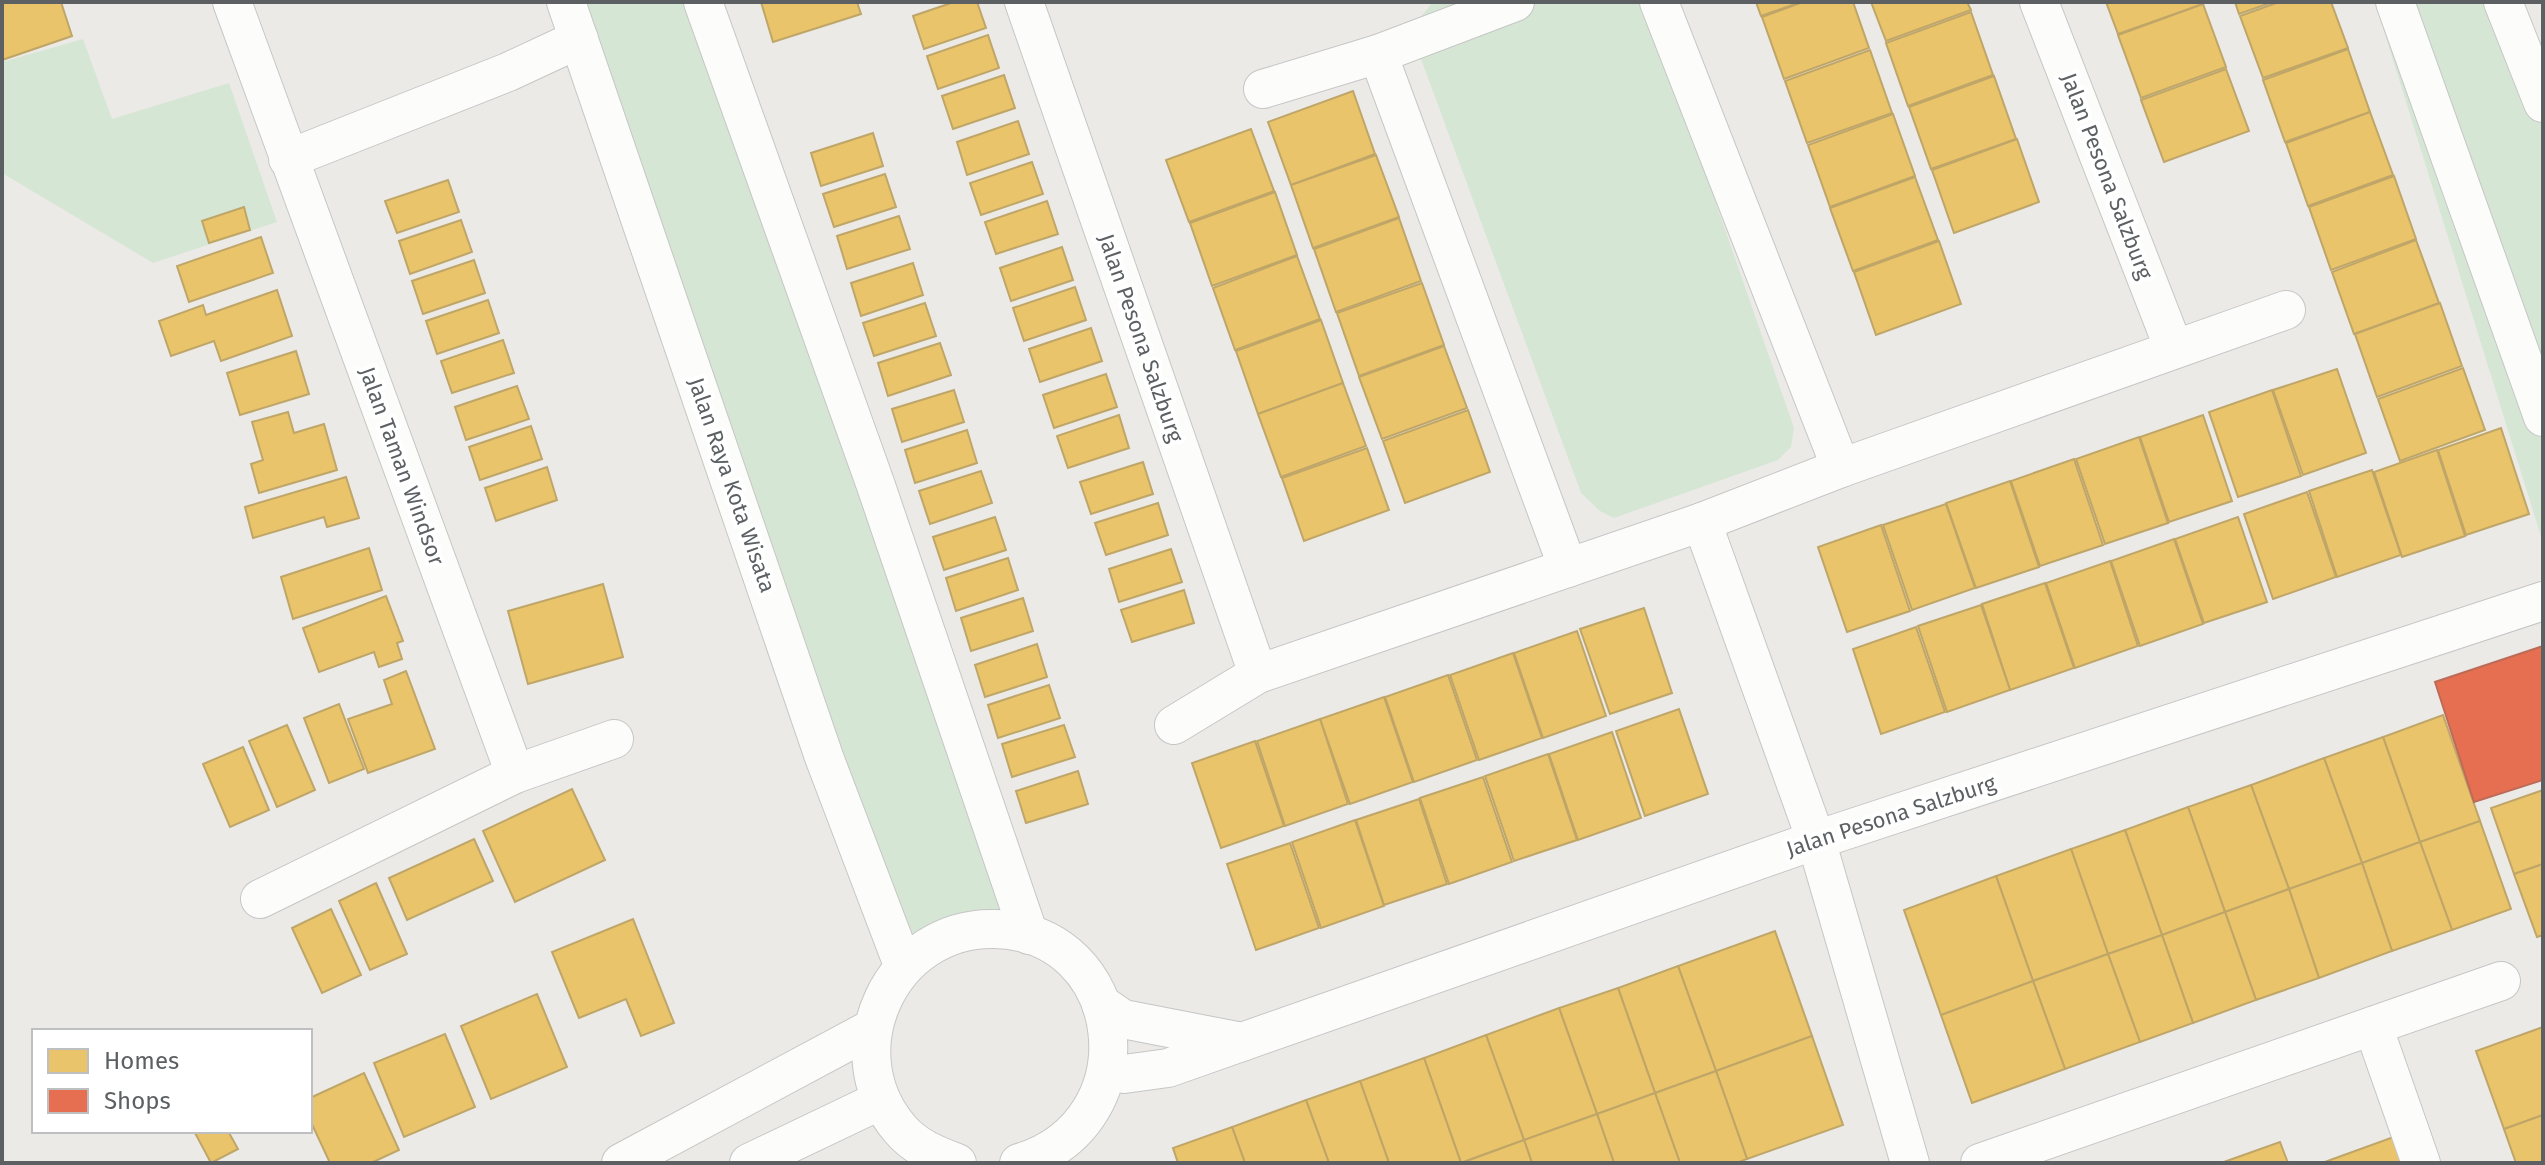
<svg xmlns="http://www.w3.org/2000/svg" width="2545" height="1165" font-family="'Fira Sans',sans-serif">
<rect width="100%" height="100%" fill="#ebeae7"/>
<g fill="#d6e6d4">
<polygon points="567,2 703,2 1029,935 903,965"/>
<polygon points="1433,2 1646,2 1794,428 1791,447 1778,460 1614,518 1600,511 1581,493 1417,48 1419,19"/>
<polygon points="2375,2 2503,2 2543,103 2543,543"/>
<polygon points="83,39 112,119 229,83 277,222 153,263 2,173 2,62"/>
</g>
<g fill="#e9c46a" stroke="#bfa668" stroke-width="2">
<polygon points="2,2 61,2 72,36 2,60"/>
<polygon points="761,2 857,2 861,14 773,42"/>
<polygon points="954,2 977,2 986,28 924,49 913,16"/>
<polygon points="1756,2 1801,2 1761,16"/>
<polygon points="1803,2 1853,2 1869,48 1784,79 1762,17"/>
<polygon points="1871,2 1967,2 1971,10 1886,41"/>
<polygon points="2106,2 2202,2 2203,4 2118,34"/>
<polygon points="2235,2 2273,2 2239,14"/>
<polygon points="2279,2 2331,2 2348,48 2263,78 2240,16"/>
<polygon points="2203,4 2226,67 2141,98 2118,35"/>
<polygon points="1971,12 1993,75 1908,106 1886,43"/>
<polygon points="988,35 999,68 938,89 927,56"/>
<polygon points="2348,49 2370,112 2285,142 2263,80"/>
<polygon points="1870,50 1892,113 1807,143 1785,81"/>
<polygon points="2226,69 2249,131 2164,162 2141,100"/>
<polygon points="1004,75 1015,108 953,129 942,96"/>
<polygon points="1994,76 2016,139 1931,169 1909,107"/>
<polygon points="1353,91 1375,154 1291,185 1268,122"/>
<polygon points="2370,112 2393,175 2308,206 2286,143"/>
<polygon points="1893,114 1915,176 1830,207 1808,145"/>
<polygon points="1018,121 1029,154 967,175 957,142"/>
<polygon points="1251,129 1274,191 1189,222 1166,160"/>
<polygon points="873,133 883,166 821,186 811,153"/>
<polygon points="2017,139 2039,202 1954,233 1932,170"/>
<polygon points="1376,155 1399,217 1313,248 1291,185"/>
<polygon points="1032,162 1043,194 981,215 970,183"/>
<polygon points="885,174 896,207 834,227 823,194"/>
<polygon points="2394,176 2416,239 2331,270 2309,207"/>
<polygon points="1915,177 1938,240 1853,271 1830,208"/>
<polygon points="448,180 459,212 397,233 385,201"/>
<polygon points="1275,192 1297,255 1212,286 1190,223"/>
<polygon points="1047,201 1058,234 996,254 985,222"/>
<polygon points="244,207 250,230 209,243 202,221"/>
<polygon points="899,216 910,249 847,269 837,236"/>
<polygon points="1399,218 1421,281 1336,312 1314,249"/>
<polygon points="461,220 472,252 410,274 399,241"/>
<polygon points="261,237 273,273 189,302 177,266"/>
<polygon points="2416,240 2439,303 2354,334 2332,272"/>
<polygon points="1939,241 1961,304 1876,335 1854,272"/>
<polygon points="1062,247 1073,280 1011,301 1000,268"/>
<polygon points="1297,256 1320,319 1235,350 1213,288"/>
<polygon points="474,260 485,293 423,314 412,281"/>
<polygon points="913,263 923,295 861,316 851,283"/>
<polygon points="1422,283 1444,345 1359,376 1337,313"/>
<polygon points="1075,287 1086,320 1024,341 1013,308"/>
<polygon points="277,290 292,336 221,361 214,341 171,356 159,321 203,305 206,315"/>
<polygon points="488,300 499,333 437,354 426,321"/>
<polygon points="925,303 936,336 874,356 863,323"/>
<polygon points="2440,303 2462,366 2377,397 2355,334"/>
<polygon points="1321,320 1343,383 1258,414 1236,351"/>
<polygon points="1091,328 1102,361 1040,382 1029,349"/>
<polygon points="503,340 514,373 452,393 441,361"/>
<polygon points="940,343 951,375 888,396 878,363"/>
<polygon points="1444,346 1467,408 1382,439 1359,377"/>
<polygon points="296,351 309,394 240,415 227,373"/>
<polygon points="2463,368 2485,430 2400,461 2378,399"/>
<polygon points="2337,369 2366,453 2303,475 2273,390"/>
<polygon points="1106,374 1117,407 1054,428 1043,395"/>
<polygon points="1343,383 1366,446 1281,477 1258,414"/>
<polygon points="517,386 529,419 466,440 455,407"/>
<polygon points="954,390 964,422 902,442 892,409"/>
<polygon points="2272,390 2301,476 2238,497 2209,412"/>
<polygon points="1468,410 1490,472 1405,503 1383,441"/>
<polygon points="288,412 294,433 324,424 337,470 259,493 251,464 263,460 252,422"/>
<polygon points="1119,415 1129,448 1068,468 1057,436"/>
<polygon points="2203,415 2232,501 2169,522 2140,437"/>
<polygon points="531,426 542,459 480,480 469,447"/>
<polygon points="2501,428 2529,514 2466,535 2438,450"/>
<polygon points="967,430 977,463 915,483 905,450"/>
<polygon points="2139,437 2168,523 2105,544 2076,459"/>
<polygon points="1367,448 1389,510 1304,541 1282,478"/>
<polygon points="2437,450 2465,536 2402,557 2374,472"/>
<polygon points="2074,459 2103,545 2040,566 2011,481"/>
<polygon points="1143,462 1153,494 1091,514 1080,482"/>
<polygon points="547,467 557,500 496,521 485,488"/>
<polygon points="2372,470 2401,555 2337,577 2309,491"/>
<polygon points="981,471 992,503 930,524 919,491"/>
<polygon points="346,477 359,518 327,527 324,517 253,538 245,507"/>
<polygon points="2010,481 2039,567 1976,588 1946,503"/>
<polygon points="2307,492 2336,577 2273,599 2244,514"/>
<polygon points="1158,503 1168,535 1106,555 1095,523"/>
<polygon points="1946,504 1975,588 1912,610 1883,525"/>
<polygon points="995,517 1006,550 944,570 933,537"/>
<polygon points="2238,517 2267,602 2204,623 2175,539"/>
<polygon points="1881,525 1910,611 1847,632 1818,547"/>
<polygon points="2174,539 2203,624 2140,646 2111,561"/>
<polygon points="369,548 382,590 293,619 281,577"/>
<polygon points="1171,549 1182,582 1119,602 1109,569"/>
<polygon points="1008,558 1018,590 956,611 946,578"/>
<polygon points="2110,561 2138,646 2075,668 2046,583"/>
<polygon points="2045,583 2074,668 2010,690 1982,604"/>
<polygon points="603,584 623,657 528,684 508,611"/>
<polygon points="1184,590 1194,623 1132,642 1121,610"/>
<polygon points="386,596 403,641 397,643 402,659 379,667 374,652 319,672 303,628"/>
<polygon points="1023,598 1033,631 971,651 961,618"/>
<polygon points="1981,605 2010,690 1947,712 1918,626"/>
<polygon points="1644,608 1672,693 1610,714 1580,629"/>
<polygon points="1916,627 1945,712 1881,734 1853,649"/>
<polygon points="1577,631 1606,716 1543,738 1514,653"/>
<polygon points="1037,644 1047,677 985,697 975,665"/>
<polygon points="1513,653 1542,738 1479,760 1450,675"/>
<polygon points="406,671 435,749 368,773 348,719 392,704 384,680"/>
<polygon points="1448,675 1477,760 1414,782 1385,697"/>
<polygon points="1049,685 1060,718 998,738 988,705"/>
<polygon points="1384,697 1413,782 1350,804 1320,719"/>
<polygon points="339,704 364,769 329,783 304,718"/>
<polygon points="1679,709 1708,794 1645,816 1616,731"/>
<polygon points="2443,715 2480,821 2420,842 2383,737"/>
<polygon points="1320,719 1348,804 1285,826 1257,741"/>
<polygon points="287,725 315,790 277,807 249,741"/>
<polygon points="1064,725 1075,757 1012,777 1002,744"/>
<polygon points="1612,732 1641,818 1578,840 1549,754"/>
<polygon points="2383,737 2420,842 2362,863 2324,758"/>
<polygon points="1255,741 1284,826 1221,848 1192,763"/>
<polygon points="243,747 269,810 230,827 203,764"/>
<polygon points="1548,754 1577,840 1514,861 1485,776"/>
<polygon points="2324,758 2362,863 2289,889 2251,785"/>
<polygon points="1078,771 1088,804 1026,823 1016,791"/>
<polygon points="1483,777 1512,862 1449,884 1420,798"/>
<polygon points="2251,785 2289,889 2225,912 2188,807"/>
<polygon points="572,789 605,860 515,902 483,831"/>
<polygon points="2543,790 2543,864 2514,874 2491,808"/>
<polygon points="1419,799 1447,884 1384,905 1356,820"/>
<polygon points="2188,807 2225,912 2162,935 2125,830"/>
<polygon points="1355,820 1384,906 1321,928 1292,842"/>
<polygon points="2480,821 2511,909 2452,930 2420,842"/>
<polygon points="2125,830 2162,935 2108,954 2071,849"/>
<polygon points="474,839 493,881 407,920 389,878"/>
<polygon points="2420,842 2452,930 2392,951 2362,863"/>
<polygon points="1290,843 1319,928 1256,950 1227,864"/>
<polygon points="2071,849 2108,954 2033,981 1996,876"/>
<polygon points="2362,863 2392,951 2319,978 2289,889"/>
<polygon points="2543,864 2543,935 2537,937 2514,874"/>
<polygon points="1996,876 2033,981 1941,1015 1904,910"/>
<polygon points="376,883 407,954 370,970 339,901"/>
<polygon points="2289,889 2319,978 2256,1000 2225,912"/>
<polygon points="331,909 361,975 322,993 292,928"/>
<polygon points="2225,912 2256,1000 2193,1023 2162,935"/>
<polygon points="633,919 674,1023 641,1036 626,999 579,1018 552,952"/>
<polygon points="1775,931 1812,1036 1716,1071 1678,966"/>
<polygon points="2162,935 2193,1023 2140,1042 2108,954"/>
<polygon points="2108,954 2140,1042 2065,1069 2033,981"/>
<polygon points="1678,966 1716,1071 1655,1093 1618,988"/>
<polygon points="2033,981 2065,1069 1972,1103 1941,1015"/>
<polygon points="1618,988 1655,1093 1597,1114 1559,1008"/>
<polygon points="537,994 567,1067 491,1099 461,1026"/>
<polygon points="1559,1008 1597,1114 1524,1140 1486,1035"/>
<polygon points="2543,1027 2543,1115 2504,1129 2476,1051"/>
<polygon points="445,1034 475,1107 404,1137 374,1063"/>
<polygon points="1486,1035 1524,1140 1461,1163 1424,1058"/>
<polygon points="1812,1036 1843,1125 1747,1159 1716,1071"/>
<polygon points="1424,1058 1461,1163 1389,1163 1360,1081"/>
<polygon points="1716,1071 1747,1159 1736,1163 1680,1163 1655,1093"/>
<polygon points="364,1073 399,1150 371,1163 330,1163 310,1120 310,1098"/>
<polygon points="1360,1081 1389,1163 1329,1163 1306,1100"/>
<polygon points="1655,1093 1680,1163 1614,1163 1597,1114"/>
<polygon points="1306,1100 1329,1163 1245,1163 1232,1127"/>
<polygon points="1597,1114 1614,1163 1532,1163 1524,1140"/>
<polygon points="2543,1115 2543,1163 2516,1163 2504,1129"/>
<polygon points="1232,1127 1245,1163 1178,1163 1173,1148"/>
<polygon points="194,1131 228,1131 238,1149 211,1163"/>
<polygon points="2399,1135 2409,1163 2322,1163"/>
<polygon points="1524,1140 1532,1163 1461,1163"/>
<polygon points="2280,1142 2288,1163 2221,1163"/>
</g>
<polygon fill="#e76f51" stroke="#bd6a56" stroke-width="2" points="2543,646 2543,780 2474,802 2435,682"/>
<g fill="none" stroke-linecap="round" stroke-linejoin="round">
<g stroke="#c6c6c6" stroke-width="40">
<g id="minor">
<polyline points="232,2 515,774"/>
<polyline points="566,2 824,757 903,965"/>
<polyline points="703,2 875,483 1029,935"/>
<polyline points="1024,2 1258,674"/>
<polyline points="1659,2 1841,468"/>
<polyline points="2039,2 2174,349"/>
<polyline points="2395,2 2543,417"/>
<polyline points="2503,2 2543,103"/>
<polyline points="1378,54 1568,568"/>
<polyline points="1263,89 1378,54 1515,2"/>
<polyline points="288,159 508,72 579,39"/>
<polyline points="1702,522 1816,840 1910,1163"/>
<polyline points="1174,725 1258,674 1702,522 1841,468 2286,310"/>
<polyline points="260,899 515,774 614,739"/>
<polyline points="1101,1004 1123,1019 1242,1042"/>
<polyline points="2373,1026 2421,1163"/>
<polyline points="1108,1072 1124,1074 1168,1068 1816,840 2543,601"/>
<polyline points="621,1163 871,1029"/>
<polyline points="749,1163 881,1100"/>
<path d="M957,1163C936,1155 915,1147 900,1129C833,1051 891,927 994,929C1129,931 1153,1123 1019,1163"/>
<polyline points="1980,1163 2501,981"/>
</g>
</g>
<use href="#minor" stroke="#fcfcfb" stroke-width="38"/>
</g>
<g text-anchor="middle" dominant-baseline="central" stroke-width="8" stroke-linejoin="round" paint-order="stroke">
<g font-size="22" fill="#5c6063" stroke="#fff">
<text transform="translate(2107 176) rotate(69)">Jalan Pesona Salzburg</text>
<text transform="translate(1141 338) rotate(71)">Jalan Pesona Salzburg</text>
<text transform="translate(402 466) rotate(70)">Jalan Taman Windsor</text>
<text transform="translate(732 485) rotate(71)">Jalan Raya Kota Wisata</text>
<text transform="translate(1891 816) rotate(-18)">Jalan Pesona Salzburg</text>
</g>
</g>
<rect width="2545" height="1165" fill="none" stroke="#5c6063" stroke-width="8"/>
<rect x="32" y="1029" width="280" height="104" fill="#ffffff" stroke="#bebfc1" stroke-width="2"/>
<rect x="48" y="1049" width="40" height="24" fill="#e9c46a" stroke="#bebfc1" stroke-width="2"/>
<text x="104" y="1069" font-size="24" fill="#5c6063">Homes</text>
<rect x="48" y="1089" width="40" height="24" fill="#e76f51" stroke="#bebfc1" stroke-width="2"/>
<text x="104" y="1109" font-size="24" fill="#5c6063">Shops</text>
</svg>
